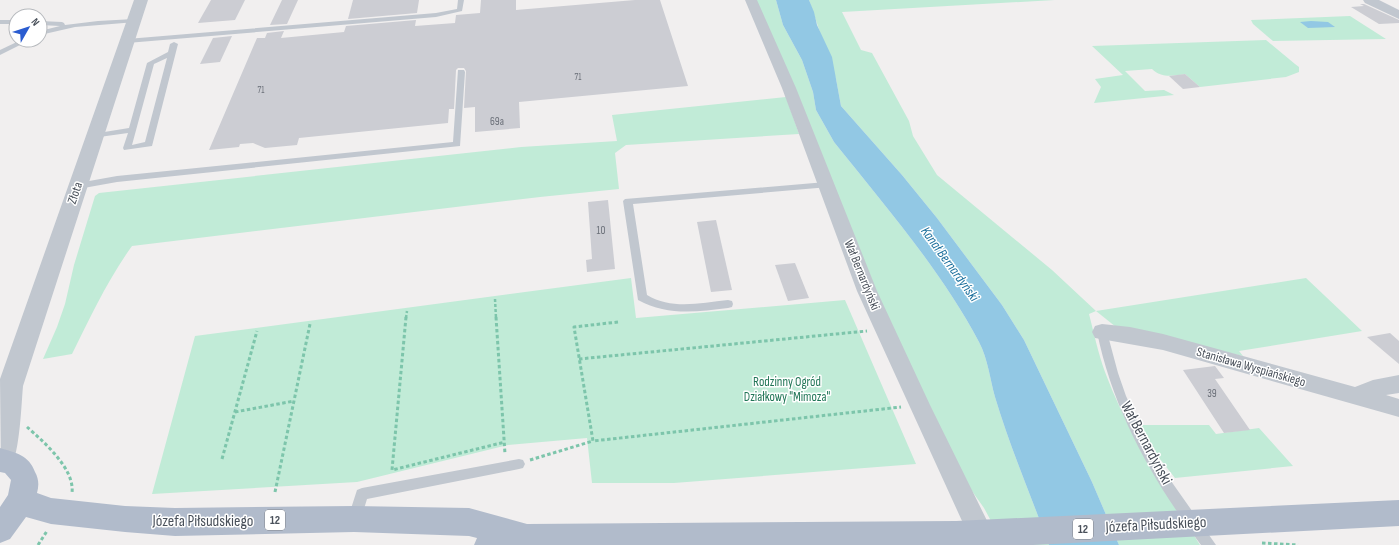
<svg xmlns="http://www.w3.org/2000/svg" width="1399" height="545" font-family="'Sofia Sans Condensed',sans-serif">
<rect width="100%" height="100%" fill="#f1efef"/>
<g fill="#c1ebd7">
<path d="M756,0H776L783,25L802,60L813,92L816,110L834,142C885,206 941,270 979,342C988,359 990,379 995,397C1010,447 1031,496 1049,545H1004L984,508L962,477L867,273Z"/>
<path d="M809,0H1055L842,12L861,50L872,53L909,121L913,136L937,175L1052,270L1096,311L1306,278L1362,331L1239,351L1243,356L1116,327L1096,311L1089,314C1094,333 1098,353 1105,372C1128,434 1165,490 1200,545H1119L1092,482L1024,340L1002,305L937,218L902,175L841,106L836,79Z"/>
<polygon points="1350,16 1386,39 1273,41 1253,24 1251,20"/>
<path d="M1266,40L1295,64L1299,67V72L1286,77L1200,87L1185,74C1173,76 1161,78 1152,69L1125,71L1145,91L1164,90L1174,95L1094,103L1101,87L1095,79L1123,75L1092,46Z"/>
<path d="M786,97L799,134L626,145L615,153L619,189L540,197L132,246C108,279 90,318 72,354L43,359L57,327L65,304L74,265L95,196L99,193L521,147L617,141L612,115Z"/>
<polygon points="631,278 636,318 845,300 916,464 674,483 592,483 587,438 508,445 357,482 152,494 195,336"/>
<polygon points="1141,425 1209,425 1216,434 1259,428 1293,466 1175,478 1156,454"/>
</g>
<g fill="#92c8e4">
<path d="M776,0H809L814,12L817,25L832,57L841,106L902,175L937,218L1002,305L1024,340L1092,482L1119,545H1049C1031,496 1010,447 995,397C990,379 988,359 979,342C941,270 885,206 834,142L816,110L813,92L802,60L783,25Z"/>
<polygon points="1311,21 1328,22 1335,27 1308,28 1300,22"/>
</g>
<g fill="#cccdd3">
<polygon points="211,0 245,0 235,20 198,23"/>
<polygon points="282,0 298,0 287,24 270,25"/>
<polygon points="353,0 419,0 417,13 348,19"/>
<polygon points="481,0 516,0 516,10 635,0 660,0 688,86 519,102 520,128 475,132 475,107 464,108 466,71 464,68 458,68 456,70 454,109 449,109 448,123 299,138 297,145 265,148 253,143 240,144 239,147 209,150 257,38 265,38 267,33 284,31 281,38 344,32 346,26 416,20 415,26 455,23 456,15 480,13"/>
<polygon points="1360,4 1364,4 1399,20 1399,23 1379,24 1351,7 1364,6"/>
<polygon points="232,36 220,62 200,64 213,38"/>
<polygon points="1185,74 1200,87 1183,89 1169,76"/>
<polygon points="608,200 615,269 587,272 586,260 592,259 588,202"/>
<polygon points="716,220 732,290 711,292 697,222"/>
<polygon points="795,263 809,298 788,301 775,265"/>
<polygon points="1390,333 1399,341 1399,364 1367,337"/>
<polygon points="1215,366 1224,378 1215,379 1250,430 1224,433 1183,370"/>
</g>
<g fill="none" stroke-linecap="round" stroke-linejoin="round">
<g stroke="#7dc5ab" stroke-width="2.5" stroke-dasharray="3 2" stroke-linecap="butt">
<polyline points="495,299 496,318"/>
<polyline points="406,318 407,311"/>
</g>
<g stroke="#7dc5ab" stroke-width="3" stroke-dasharray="3.5 2.5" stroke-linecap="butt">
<polyline points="406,317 392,470 505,442"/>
<polyline points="496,317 505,454"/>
<polyline points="618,322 574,327 593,441 901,407"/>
<polyline points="579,359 867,331"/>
<polyline points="235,412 294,401"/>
<path d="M27,427C44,442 75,469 72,493"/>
<polyline points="222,459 257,331"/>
<polyline points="530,460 593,441"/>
<polyline points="275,492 310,324"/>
<polyline points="1262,543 1298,545"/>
<polyline points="38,545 47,531"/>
</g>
<g fill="#c1c7cf" fill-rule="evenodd">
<polygon points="458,0 464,0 462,11 436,17 127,43 123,41 127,39 436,13 457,9"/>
<polygon points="134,19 136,20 136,22 75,27 40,35 40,31 60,26 40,25 40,21 62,22 64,23 65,25 98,21"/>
<rect x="0" y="20" width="16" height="4"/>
<polygon points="21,40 30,40 0,55 0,50"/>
<path d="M174,42L178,44L152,146L124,150L123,148L128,133L92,138L91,136L92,134L129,128L147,63L168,52L170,44ZM167,58L145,142L132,145L154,64Z"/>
<polygon points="458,70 464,70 465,72 460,146 117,182 78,189 74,186 78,183 117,176 453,142"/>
<path d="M826,182L830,185L829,187L633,204L647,295C672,310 700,303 728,300L732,301L733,304L732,307L728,308C696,312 667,316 638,300L623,201L625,199Z"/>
<path d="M1102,328L1106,329L1107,332L1118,373L1126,396L1145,437L1171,481L1216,545H1201C1153,481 1113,411 1097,332L1098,329Z"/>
<polygon points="519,459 523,460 525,464 523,468 519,469 367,499 360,522 355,524 350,522 348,518 357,490 362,488"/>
</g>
<g fill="#c1c7cf" fill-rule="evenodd">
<polygon points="745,0 757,0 796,88 877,291 930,405 999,545 973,545 857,291 782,88"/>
<polygon points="1363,0 1379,0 1399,10 1399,19 1365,3"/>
<polygon points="1102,324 1130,327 1163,334 1355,387 1373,380 1399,375 1399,393 1386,395 1399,399 1399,417 1163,350 1095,338 1092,332 1095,326"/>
</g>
<path fill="#c1c7cf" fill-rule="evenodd" d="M134,0H148L23,386C21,409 20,448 11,468L1,472L0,379Z"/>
<path fill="#b1bbcb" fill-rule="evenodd" d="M0,448C16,453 29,455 35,472C39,479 39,486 37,493L51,498L125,506L175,508L354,506L469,508L527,524L956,521L1399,500V526L1033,545H474L477,538L469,536L354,532L175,536L125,532L51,524L26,517L10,539L0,543V507L8,495L11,480L5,473L0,472Z"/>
</g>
<g text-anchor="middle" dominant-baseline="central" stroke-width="3" stroke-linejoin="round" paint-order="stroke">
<g font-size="9" fill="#6a6f78">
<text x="578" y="77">71</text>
<text x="261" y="90">71</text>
</g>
<g font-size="11" fill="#6a6f78">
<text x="497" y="121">69a</text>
<text x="601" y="230">10</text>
<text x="1212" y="393">39</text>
</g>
<g fill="#fff" stroke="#80848c" stroke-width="1">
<rect x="265" y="510" width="20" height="20" rx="3"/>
<rect x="1073" y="519" width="20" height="20" rx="3"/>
</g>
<g font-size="12" font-weight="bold" fill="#49505a">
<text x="275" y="520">12</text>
<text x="1083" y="529">12</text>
</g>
<g font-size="13" fill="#49505a" stroke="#fff">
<text transform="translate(75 193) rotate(-71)">Złota</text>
<text transform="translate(862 275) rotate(68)">Wał Bernardyński</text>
<text transform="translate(1251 367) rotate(16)">Stanisława Wyspiańskiego</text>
</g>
<g font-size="13" fill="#207556" stroke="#fff">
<text x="787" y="382">Rodzinny Ogród<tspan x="787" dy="15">Działkowy "Mimoza"</tspan></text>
</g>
<g font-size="14" font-style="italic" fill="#1a6f9c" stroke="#fff">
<text transform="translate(950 264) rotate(54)">Kanał Bernardyński</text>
</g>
<g font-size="16" fill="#49505a" stroke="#fff">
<text transform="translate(1146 443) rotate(62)">Wał Bernardyński</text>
<text x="203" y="521">Józefa Piłsudskiego</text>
<text transform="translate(1156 525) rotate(-3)">Józefa Piłsudskiego</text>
</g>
</g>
<g transform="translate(28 28) rotate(51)"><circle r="19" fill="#ffffff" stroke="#b6b9bd"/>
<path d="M0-3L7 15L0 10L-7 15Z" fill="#2a5cd0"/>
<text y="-6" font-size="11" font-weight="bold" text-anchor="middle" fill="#49505a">N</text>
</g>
</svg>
